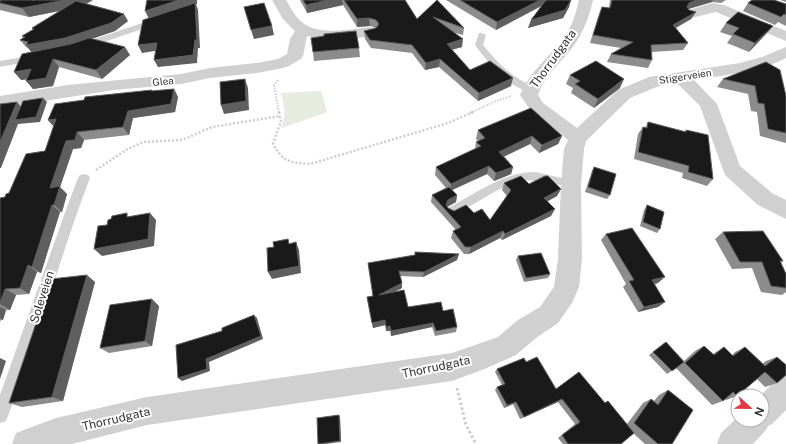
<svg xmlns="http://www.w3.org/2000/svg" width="786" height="444" font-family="'Public Sans',sans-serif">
<rect width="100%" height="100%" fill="#fff"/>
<polygon fill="#e6ecdf" points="321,91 327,112 282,128 285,112 281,93"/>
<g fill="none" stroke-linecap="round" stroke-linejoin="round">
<g stroke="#cdcdcd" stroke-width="2" stroke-dasharray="1.5 1.5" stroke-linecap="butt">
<polyline points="278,80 274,85 279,113"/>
<polyline points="470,113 496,101 512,96"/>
</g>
<g stroke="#cdcdcd" stroke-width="2.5" stroke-dasharray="2 2" stroke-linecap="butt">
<path d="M279,112L281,121L273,144C284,163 289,162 310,164L448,123L473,112"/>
<polyline points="96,170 126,150 143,142 182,140 212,127 280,116"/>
</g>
<polyline stroke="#cdcdcd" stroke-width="3" stroke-dasharray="2.5 2.5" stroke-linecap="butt" points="457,388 466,425 476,444"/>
<g fill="#d0d0d0" fill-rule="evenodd">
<polygon points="154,19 160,19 161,21 160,23 86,48 83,49 79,46 80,44"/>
<path d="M479,33H482L486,35L483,45C497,62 512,78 533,86L535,88L533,90C514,95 485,59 475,45Z"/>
<polygon points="34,55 38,58 37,60 0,67 0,61"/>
<path d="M535,172L571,180L575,181L577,184L575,187L571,188C555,184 539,179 522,181C503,184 474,205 456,214L452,216L448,214L446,211L448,208C475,194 503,172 535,172Z"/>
<path d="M84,174L88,175L90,178C59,258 38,342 6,421L0,423V395L67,207L78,178L80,175Z"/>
</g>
<g fill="#d0d0d0" fill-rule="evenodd">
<path d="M272,0H286C291,8 295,17 303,23C320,36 350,29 370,27L375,29L378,32L375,35C354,40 328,41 307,36L303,56L301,59L289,66L283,68L257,73L210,78L181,84L114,90L0,108V96L68,85L181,74L210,68L257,63L278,59L287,54L290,39L295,31L283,19Z"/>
<path d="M579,0H593C589,19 581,38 568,53C557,66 544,77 538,95L543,103L577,128L618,90L649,77L740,63L762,57L786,47V58C758,72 725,75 694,80L717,104L740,166L772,193L786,200V219L758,205L725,175L700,106L677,83L659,86L630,98L586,141L584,149L581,184L582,259L579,287L572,303L558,323L536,338L516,355L482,370L452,381L147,425L72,444H12L16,433L56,418L147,397L452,353L498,337L518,320L540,307L554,287L558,259L561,184L564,149L568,140L531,111L520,95C529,72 548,59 562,40C571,29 576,14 579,0Z"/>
<polygon points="712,3 724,5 786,31 786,41 716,12 691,18 686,17 684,14 686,11"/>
<polygon points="786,376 786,410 772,424 768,426 766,430 753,444 717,444 721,433 738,417 738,420 762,420 762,396 760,396 776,380"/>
</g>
</g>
<g fill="#8c8c8c">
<polygon points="0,0 87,4 128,21 115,31 91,39 130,55 102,79 59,67 53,86 33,89 27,79 21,80 32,52 28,48 26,47 20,40 23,38 22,36 33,30 32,28 60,11 29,17 0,10"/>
<polygon points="300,0 405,0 417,19 437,0 464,28 463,35 452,32 462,47 452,50 470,70 511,86 478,101 439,67 425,70 412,53 371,48 365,39 364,31 376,28 370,26 357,27 343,5 307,13"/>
<polygon points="446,0 571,0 569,7 563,18 528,28 542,6 496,30"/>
<polygon points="610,0 726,0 721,3 712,2 688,9 689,10 696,12 691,19 676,28 688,43 683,50 651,52 652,60 648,68 607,62 611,54 621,48 590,43 599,14 602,7 609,8"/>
<polygon points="780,0 786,0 786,2"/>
<polygon points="748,3 786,4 786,26 778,22 775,25 743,11"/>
<polygon points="726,23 773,26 766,34 749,52 727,43 732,36 720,32"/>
<polygon points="359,48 360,57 314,61 313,52"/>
<polygon points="766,62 786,96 786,143 760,136 757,112 751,111 748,94 717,87 723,79"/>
<polygon points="570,75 620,88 594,108 571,93 573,88 566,84"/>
<polygon points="174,89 178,97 175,112 133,118 129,135 84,140 81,148 73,149 60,187 67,194 62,212 60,212 41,273 37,272 29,294 16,295 10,310 6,310 3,320 1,320 0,322 0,198 5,197 9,193 45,151 54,127 48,120 84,100 152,91"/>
<polygon points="648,122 685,132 686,130 713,179 707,186 682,178 683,173 634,159 638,134 643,127 645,128"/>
<polygon points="478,130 562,136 558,144 539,153 530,144 504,156 513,167 511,174 494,181 487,174 452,190 457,195 456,202 447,207 448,208 454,211 474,213 490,220 507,196 502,190 504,183 529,184 557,196 547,201 551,216 502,240 500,238 469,254 464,254 451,238 453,231 456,230 431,202 432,195 446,188 435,175 436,167 475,149 476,142 478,141 476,139"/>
<polygon points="594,167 610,195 607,199 585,192 592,171"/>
<polygon points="647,205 660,229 657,233 640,226 644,210"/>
<polygon points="723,232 783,261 781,262 786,274 786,292 782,295 761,292 752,268 732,269 715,239"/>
<polygon points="606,234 658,283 654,284 665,302 658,307 638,312 623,287 626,284 601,240"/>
<polygon points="459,254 457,260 423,277 400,276 402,283 402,288 394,292 408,307 443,311 457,327 456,332 435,336 432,327 391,336 390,331 386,331 385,325 373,328 367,297 373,296 368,263"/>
<polygon points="518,256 550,274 548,278 524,282 516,260"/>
<polygon points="95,282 63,401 22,407 9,403"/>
<polygon points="159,306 152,346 109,353 100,348"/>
<polygon points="666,342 684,361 695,351 704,346 713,354 724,347 732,355 735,352 745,347 762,364 766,361 777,357 777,383 765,387 757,379 737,396 726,400 725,399 723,401 712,405 676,368 667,374 649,355"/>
<polygon points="526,362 556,389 604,403 608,401 627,424 643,403 651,399 654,401 659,395 668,390 672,444 645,444 633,433 621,444 563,444 558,438 575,424 558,402 520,419 513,404 504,408 495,390 497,387 502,385 495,372 497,369"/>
<polygon points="340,417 341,442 327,444 318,444"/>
</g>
<g fill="#5f5f5f">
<polygon points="33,0 93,0 83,6 29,17 22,8"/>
<polygon points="179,0 197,0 197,4 196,4 198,10 200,48 198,48 197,63 158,67 154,60 195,40 149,19 145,11"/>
<polygon points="328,0 342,0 343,5 307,13 306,5"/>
<polygon points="540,0 549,0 548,2 496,30 497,22"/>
<polygon points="571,0 569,7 563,18 528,28 531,20"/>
<polygon points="697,0 713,0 712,2 685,10 689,3"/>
<polygon points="696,12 691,19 668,32 673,25"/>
<polygon points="124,14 128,21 115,31 71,46 32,53 26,45"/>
<polygon points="369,18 370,26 357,27 357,19"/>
<polygon points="272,26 274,35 254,39 251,30"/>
<polygon points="773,26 766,34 749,52 755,43"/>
<polygon points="463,39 462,47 446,51 447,44"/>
<polygon points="157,43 161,50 142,53 138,45"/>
<polygon points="125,47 130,55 102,79 96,70"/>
<polygon points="53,59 59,67 53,86 33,89 26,81"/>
<polygon points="440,59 439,67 425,70 426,63"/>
<polygon points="31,69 38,78 21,80 14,72"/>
<polygon points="513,78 511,86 478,101 479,93"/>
<polygon points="245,79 248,88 249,110 224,114 221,105"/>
<polygon points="624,79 620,88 594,108 598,99"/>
<polygon points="174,89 178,97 175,112 133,118 129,135 123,127 128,111"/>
<polygon points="43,98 47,102 40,122 18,124 1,168 0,168 0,142 17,102 24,110"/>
<polygon points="56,119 55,128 48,120"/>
<polygon points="77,132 84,140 81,148 73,149 60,187 67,194 62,212 54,205 50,188 66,141"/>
<polygon points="532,136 530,144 497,160 499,152"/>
<polygon points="562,136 558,144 539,153 542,145"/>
<polygon points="489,166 487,174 450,191 451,184"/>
<polygon points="513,167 511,174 494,181 496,173"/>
<polygon points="561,189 557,196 541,205 544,198"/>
<polygon points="457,195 456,202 447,207 446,205 448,200"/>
<polygon points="52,205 60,212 41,273 32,267"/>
<polygon points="555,209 551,216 502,240 505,234"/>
<polygon points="150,213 156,220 154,246 102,256 94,249"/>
<polygon points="503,231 500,238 469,254 471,247"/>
<polygon points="296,242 299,250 301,273 272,279 268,272"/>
<polygon points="459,254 457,260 423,277 424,272"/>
<polygon points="28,265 37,272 29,294 20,288"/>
<polygon points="87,275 95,282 63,401 52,397"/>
<polygon points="665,277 658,283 645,286 652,280"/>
<polygon points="402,283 402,288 379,300 379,295"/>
<polygon points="5,289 16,295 10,310 0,304"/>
<polygon points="152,299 159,306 152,346 145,341"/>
<polygon points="665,302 658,307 638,312 644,307"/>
<polygon points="0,307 6,310 3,320 0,318"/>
<polygon points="254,315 257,318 263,339 209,362 210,371 182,381 178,378 206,359"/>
<polygon points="385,320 385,325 373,328 372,323"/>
<polygon points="433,323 432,327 391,336 391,331"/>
<polygon points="390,326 390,331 386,331 386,327"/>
<polygon points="0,358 6,361 0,379"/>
<polygon points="562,399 558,402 520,419 524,417"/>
<polygon points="516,402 513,404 504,408 507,405"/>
<polygon points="339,415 340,417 341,442 340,441"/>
</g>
<g fill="#1a1a1a" stroke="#5f5f5f">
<polygon points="0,0 33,0 33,1 34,0 65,0 22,8 0,3"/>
<polygon points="147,0 179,0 145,11"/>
<polygon points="303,0 328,0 306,5"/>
<polygon points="344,0 405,0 417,19 437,0 464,28 433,17 463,39 447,44 470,70 490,61 513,78 479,93 440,59 426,63 412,45 370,40 364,31 376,28 379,24 376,20 369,18 357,19"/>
<polygon points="460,0 540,0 497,22"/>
<polygon points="546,0 571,0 565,10 531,20"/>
<polygon points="612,0 697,0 689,3 687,7 689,10 696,12 673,25 688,43 651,45 652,60 611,54 633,42 593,35 602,7 610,8"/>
<polygon points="752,0 774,0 786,4 786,15 784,14 781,17 748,3"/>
<polygon points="76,1 124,14 111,23 65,38 26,45 28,42 20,40 25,37 22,36 34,29 32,28"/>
<polygon points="195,3 197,40 195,40 193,55 154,60 157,43 138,45 143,20"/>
<polygon points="264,3 272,26 251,30 244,7"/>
<polygon points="738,12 773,26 755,43 733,34 739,28 726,23"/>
<polygon points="356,31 359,48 313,52 311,38 324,36 324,34"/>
<polygon points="89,38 125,47 96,70 53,59 46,78 26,81 31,69 14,72 22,54 71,44"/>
<polygon points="596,61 624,79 598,99 575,84 580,81 570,75"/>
<polygon points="766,62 780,70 786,96 786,133 768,129 764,104 758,103 755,86 723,79"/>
<polygon points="245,79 246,101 221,105 220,82"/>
<polygon points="174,89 171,104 128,111 123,127 77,132 75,140 66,141 50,188 60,186 54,205 52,205 32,267 28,265 20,288 5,289 0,303 0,198 5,197 6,194 9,193 26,154 45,151 56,119 48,120 55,104 84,100 85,97 152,90 151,91"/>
<polygon points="43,98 36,117 15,120 23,101"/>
<polygon points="17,102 0,142 0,104"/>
<polygon points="531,108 562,136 542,145 532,136 499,152 513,167 496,173 489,166 451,184 436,167 481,146 476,142 485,138 478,130"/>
<polygon points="648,122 686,132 686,130 708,135 713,179 688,172 689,166 638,152 643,127 647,128"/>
<polygon points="594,167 616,174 610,195 588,187"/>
<polygon points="521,176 529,184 545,176 548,176 561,189 544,198 555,209 505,234 503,231 471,247 465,247 453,231 461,227 432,195 449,187 457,195 448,200 446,205 448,208 454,211 466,205 474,213 482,209 490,220 511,190 504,183"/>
<polygon points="647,205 664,212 660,229 643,222"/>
<polygon points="127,213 127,217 150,213 148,239 94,249 98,226 107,225 108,220 111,219 112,216"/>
<polygon points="632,228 665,277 652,280 665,302 644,307 629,281 634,280 606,234"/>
<polygon points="763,231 783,261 780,261 786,274 786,288 771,286 762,262 740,262 723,232"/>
<polygon points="288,239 289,244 296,242 299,266 268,272 267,248 274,247 273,242"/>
<polygon points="415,252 459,254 424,272 399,271 402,283 379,295 404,290 408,307 441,302 443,311 453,309 457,327 436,331 433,323 391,331 390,326 386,327 385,320 372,323 367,297 373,296 368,263 415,255"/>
<polygon points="541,253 550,274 526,278 518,256"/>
<polygon points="87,275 52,397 9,403 51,279"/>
<polygon points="152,299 145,341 100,348 110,305"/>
<polygon points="254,315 261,336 206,359 207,369 178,378 176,345 222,331 222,328"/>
<polygon points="666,342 684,362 672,371 653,352"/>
<polygon points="704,346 714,355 724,347 733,356 745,347 765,366 777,357 786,365 786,375 777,383 765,372 737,396 733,392 723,401 685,363"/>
<polygon points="537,357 556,389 579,372 605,403 608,401 634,433 621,444 568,444 562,435 580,422 562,399 524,417 516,402 507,405 497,387 505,384 497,369 524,358 526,362"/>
<polygon points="668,390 693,410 672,444 658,444 634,423 651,399 658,405"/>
<polygon points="339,415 340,441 318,444 317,418"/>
</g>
<g text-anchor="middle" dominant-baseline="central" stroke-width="4" stroke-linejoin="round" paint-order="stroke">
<g font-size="10" fill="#333" stroke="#fff">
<text transform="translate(685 76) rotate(-9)">Stigerveien</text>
<text transform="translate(163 81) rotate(-6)">Glea</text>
</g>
<g font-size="12" fill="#333" stroke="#fff">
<text transform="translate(553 59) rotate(-54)">Thorrudgata</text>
<text transform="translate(42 297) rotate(-72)">Soleveien</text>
<text transform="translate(436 367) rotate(-12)">Thorrudgata</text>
<text transform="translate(116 419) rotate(-13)">Thorrudgata</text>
</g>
</g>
<g transform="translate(750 408) rotate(112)"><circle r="19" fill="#ffffff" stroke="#adadad"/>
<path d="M0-3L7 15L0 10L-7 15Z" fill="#e63946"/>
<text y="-6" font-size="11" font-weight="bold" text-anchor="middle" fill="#333333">N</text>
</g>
</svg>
